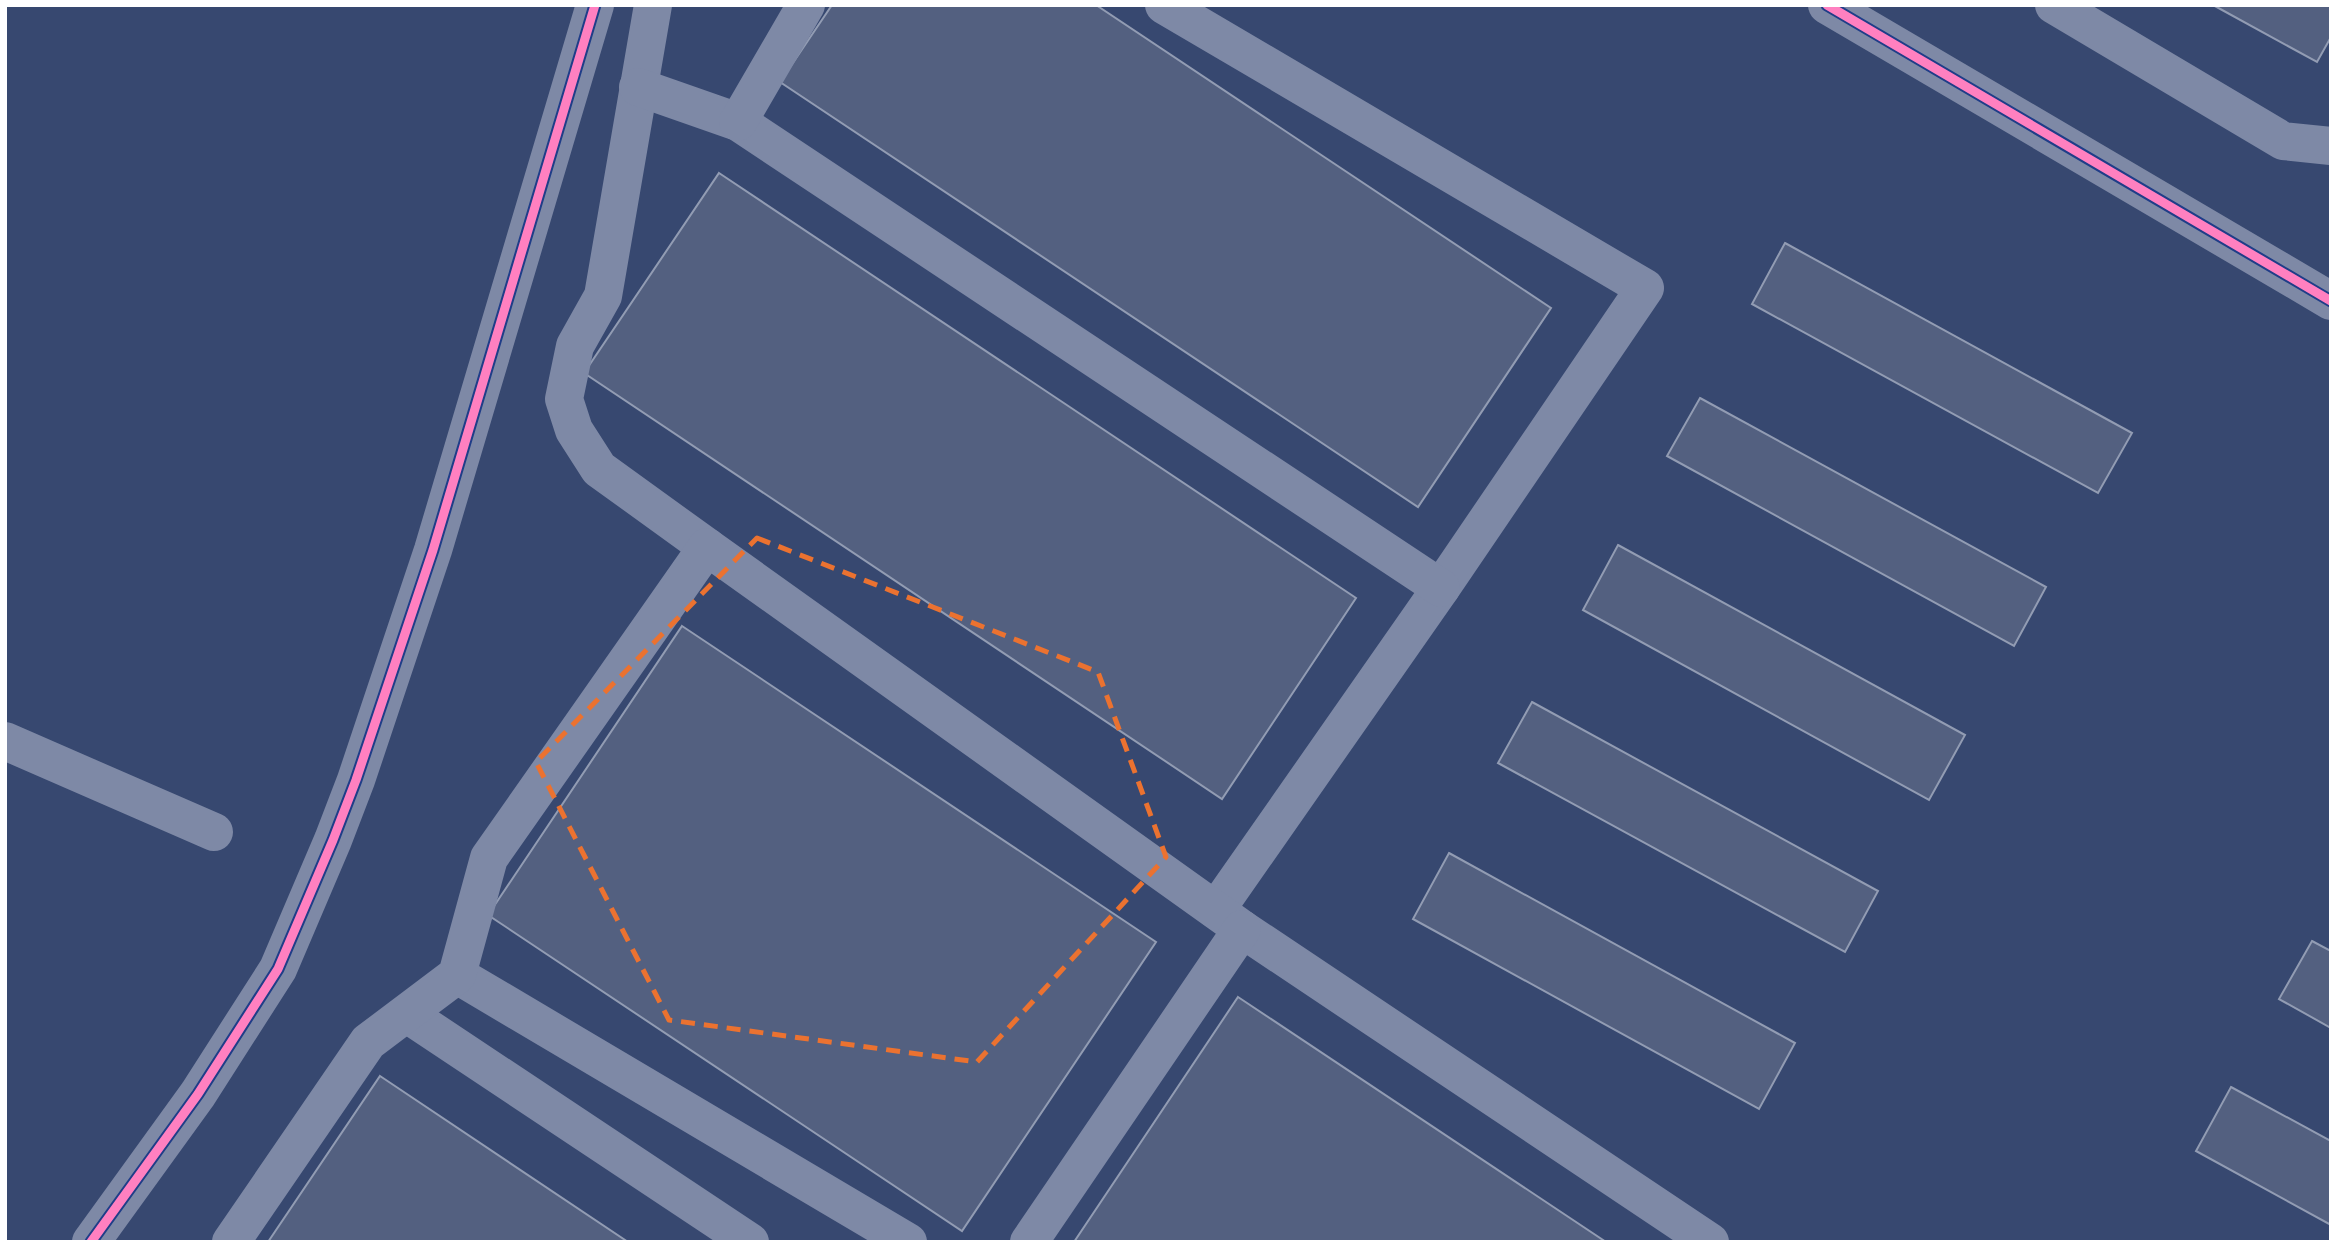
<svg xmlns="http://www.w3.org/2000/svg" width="2336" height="1247" font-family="Overpass,sans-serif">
<rect width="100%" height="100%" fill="#374870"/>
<g fill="#536080" stroke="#929cb3" stroke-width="2">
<polygon points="832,5 1096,5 1551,308 1418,507 780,82"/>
<polygon points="2213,5 2331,5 2331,37 2317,62"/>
<polygon points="719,173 1356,598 1222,799 584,373"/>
<polygon points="1785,243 2132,433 2098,493 1752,304"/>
<polygon points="1700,398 2046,587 2014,646 1667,456"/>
<polygon points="1618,545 1965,735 1929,800 1583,610"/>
<polygon points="682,626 1156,942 962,1231 488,915"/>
<polygon points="1532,702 1878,891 1845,952 1498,763"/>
<polygon points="1449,853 1795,1043 1759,1109 1413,919"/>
<polygon points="2312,941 2331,951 2331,1028 2279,999"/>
<polygon points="1238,997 1606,1242 1074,1242"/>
<polygon points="380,1076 628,1242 268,1242"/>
<polygon points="2231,1087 2331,1141 2331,1225 2196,1151"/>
</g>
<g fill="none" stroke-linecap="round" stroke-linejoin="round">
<g stroke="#7e89a6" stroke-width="38">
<polyline points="653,5 603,296 575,346 564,399 574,430 599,469 707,547"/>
<polyline points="1164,5 1645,288 1441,588 1216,910"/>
<polyline points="1827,5 2331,301"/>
<polyline points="2054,5 2283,141 2331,146"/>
<polyline points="638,87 738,122 1441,588"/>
<polyline points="738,122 806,5"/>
<polyline points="5,741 214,832"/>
<polyline points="457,975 908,1242"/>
<polyline points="407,1014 750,1242"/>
<polyline points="91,1242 198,1094 278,969 333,840 356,780 433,550 595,5"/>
<polyline points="231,1242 368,1042 457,975 489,858 707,547 1242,929 1710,1242"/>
<polyline points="1029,1242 1242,929"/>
</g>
<g stroke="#1f3d88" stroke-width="13">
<g id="cycleway">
<polyline points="1827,5 2331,301"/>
<polyline points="91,1242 198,1094 278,969 333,840 356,780 433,550 595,5"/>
</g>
</g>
<use href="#cycleway" stroke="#ff80c0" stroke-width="9"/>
</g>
<path fill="none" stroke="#eb7230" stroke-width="5" stroke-dasharray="14 9" stroke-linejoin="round" d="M757,538L1098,672L1166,857L977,1062L669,1020L536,762Z"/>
<rect width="2336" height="1247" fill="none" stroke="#ffffff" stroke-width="14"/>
</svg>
